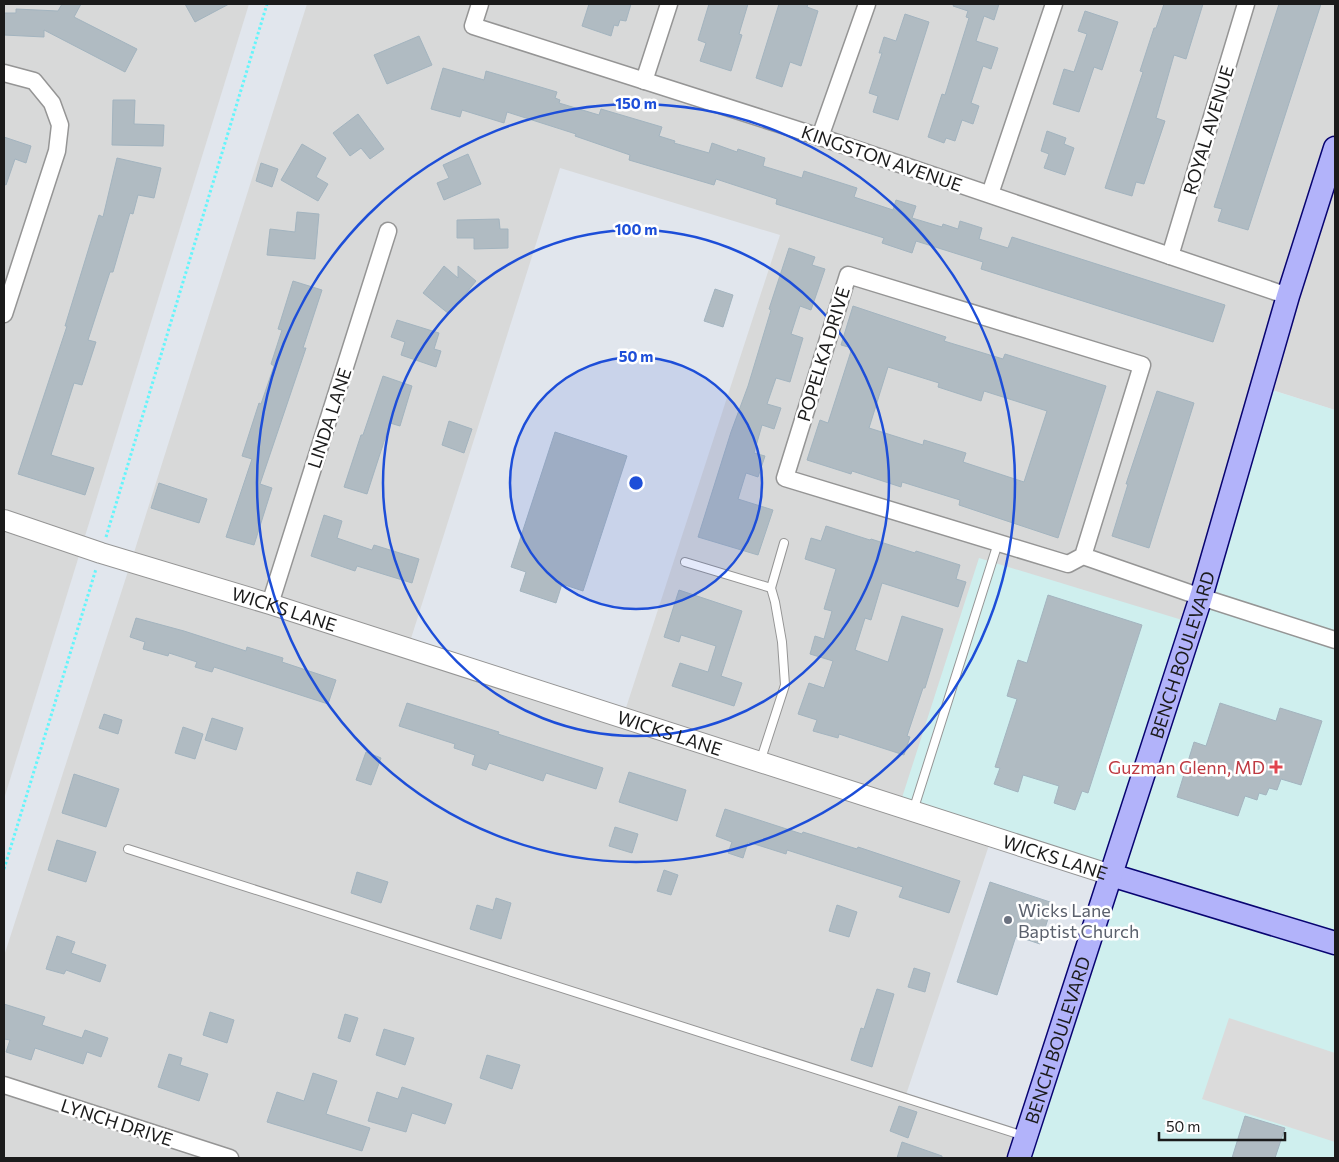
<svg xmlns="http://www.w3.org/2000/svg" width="1339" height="1162" font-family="Commissioner,sans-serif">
<rect width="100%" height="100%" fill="#e1e6ed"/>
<g fill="#d8d9d9" fill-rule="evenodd">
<polygon points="4,4 249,4 4,799"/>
<path d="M307,4H1335V410L1263,387L1192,623L992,836L905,1098L1026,1137L1019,1158H4V956L131,562ZM560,168L780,235L623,717L408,648Z"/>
</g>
<polygon fill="#cfefee" points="1262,387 1335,410 1335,1158 1020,1158 1111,875 899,807 979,558 1192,623"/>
<polygon fill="#dbdbdb" points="1229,1018 1335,1053 1335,1142 1202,1099"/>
<g fill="#b0bbc2" stroke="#a3b4bf" fill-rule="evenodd">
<polygon points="62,4 81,4 74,17 137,49 125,72 44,30 44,37 4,35 4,13 16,13 16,9 58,11"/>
<polygon points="185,4 229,4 195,22"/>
<polygon points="589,4 631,4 626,21 620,20 618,26 614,25 611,36 582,26"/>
<polygon points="709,4 748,4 739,34 742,35 731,71 700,61 706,43 698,40"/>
<polygon points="779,4 808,4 807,7 818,11 801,66 790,62 782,87 756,78"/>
<polygon points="954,4 999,4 994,20 984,16 976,41 998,48 991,69 983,66 971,103 979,106 973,124 962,120 955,141 946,138 944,143 928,137 942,94 945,95 969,18 966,17 968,11 953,6"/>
<polygon points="1164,4 1203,4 1186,59 1174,55 1156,118 1165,121 1144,184 1136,182 1132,196 1105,188 1143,72 1140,71 1154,28 1156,28"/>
<polygon points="1279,4 1321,4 1248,230 1218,221 1222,209 1214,207"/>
<polygon points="1085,11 1118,22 1102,70 1094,67 1079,112 1053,104 1064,69 1074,72 1087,34 1078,31"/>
<polygon points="905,14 929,22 898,120 873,112 878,96 869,93 882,53 879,53 884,37 896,41"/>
<polygon points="419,36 432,65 387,84 374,55"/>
<polygon points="443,68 484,80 486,71 537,86 557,92 555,98 560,100 559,103 599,115 601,109 662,127 659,136 675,141 674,143 709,153 712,143 737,152 738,149 765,158 763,166 802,178 804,171 857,188 854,197 893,210 896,200 916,206 912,218 942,227 943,224 958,229 960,221 982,228 979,239 1008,248 1012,237 1225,305 1213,342 981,269 983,262 916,241 912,253 882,243 884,238 776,204 777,199 716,179 714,185 629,160 630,155 575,136 576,134 507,112 504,123 462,110 460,117 431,109"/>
<polygon points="113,100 135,100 134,124 164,125 163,146 112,145"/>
<polygon points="358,114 384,149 370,159 361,148 350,156 333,133"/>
<polygon points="1047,131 1066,138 1064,144 1074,148 1065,175 1044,168 1049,154 1041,151"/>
<polygon points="4,137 31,146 26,163 15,159 6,185 4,184"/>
<polygon points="302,144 326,158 316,177 328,184 318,201 281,180"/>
<polygon points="468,154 481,184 444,200 437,183 449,178 443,165"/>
<polygon points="117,158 161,168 154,198 138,195 133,214 130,213 113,272 110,272 88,340 96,342 82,385 74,383 51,455 94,468 85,495 18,474 67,326 65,326 99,215 103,217"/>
<polygon points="261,163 278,169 272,187 256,181"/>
<polygon points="297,212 319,214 315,259 267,255 270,229 295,232"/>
<polygon points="499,219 500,229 508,229 508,248 474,249 474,238 457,238 457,220"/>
<polygon points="789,248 815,257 812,265 825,269 811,310 800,306 791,334 803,338 790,382 776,378 767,404 781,408 774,429 762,425 754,453 765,456 758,477 746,473 738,499 773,510 758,555 698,537 731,432 748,386 771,310 769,309"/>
<polygon points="444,266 458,278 458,266 476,281 449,314 423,293"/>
<polygon points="293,281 322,290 303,348 306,348 260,484 272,488 254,545 226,537 252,459 242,456 259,403 261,404 274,366 271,364 282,330 278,329"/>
<polygon points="715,289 733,295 723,327 704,321"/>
<path d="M853,306L946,337L944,341L1003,359L1005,354L1106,386L1058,538L959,505L960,500L902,482L901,487L852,471L851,474L807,460L820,420L828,423L852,348L841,345ZM888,367L939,383L938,387L981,401L984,391L1047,411L1024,482L963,462L966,453L924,440L923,445L869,428Z"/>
<polygon points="397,320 439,333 434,349 441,351 436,367 401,355 405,342 391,337"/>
<polygon points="383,376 412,386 400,426 390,423 367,494 344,487 361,435 363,435"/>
<polygon points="1157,391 1194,403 1149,548 1112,536 1128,484 1126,484"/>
<polygon points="449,421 472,429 464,453 442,445"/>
<polygon points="555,432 627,456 583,591 562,584 556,603 520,591 526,572 511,567"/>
<polygon points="159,483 207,499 199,523 151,508"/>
<polygon points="324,515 342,521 337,538 372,550 374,545 419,559 412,583 357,566 355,571 311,556"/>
<polygon points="826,526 870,540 871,539 915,553 916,551 960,565 956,579 966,582 958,607 882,583 871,620 865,618 855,650 888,662 902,616 943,629 925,688 923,688 907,736 910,737 904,755 839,734 838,738 813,731 817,720 798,714 809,683 824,688 833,661 810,654 815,636 824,639 832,611 824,609 836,569 805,559 811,538 821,541"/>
<polygon points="679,590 742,611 721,676 742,683 734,706 672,686 680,663 708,672 716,646 681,635 679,642 664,637"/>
<polygon points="1048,595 1142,625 1088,793 1082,791 1075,810 1054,803 1059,786 1023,775 1018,792 994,784 1000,768 995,767 1017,699 1007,696 1018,660 1027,663"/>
<polygon points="136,618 184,631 246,651 247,647 283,658 282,662 336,680 328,704 214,667 212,672 195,667 197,662 169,653 168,656 143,649 145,642 130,637"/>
<polygon points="407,703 499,732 498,734 603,768 596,789 546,773 543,781 489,763 486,770 472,765 475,755 454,748 455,744 399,726"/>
<polygon points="1220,703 1276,721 1280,708 1322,721 1301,785 1281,779 1277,790 1269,788 1266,795 1259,793 1257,800 1245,796 1238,816 1177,797 1194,742 1206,746"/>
<polygon points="104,714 122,720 118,734 99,728"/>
<polygon points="212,718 243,728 236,750 205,740"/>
<polygon points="183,727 203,734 195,759 175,753"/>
<polygon points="366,752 381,758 371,785 356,780"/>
<polygon points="629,772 686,790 677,821 619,802"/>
<polygon points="74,774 119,789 106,827 62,813"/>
<polygon points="725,809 802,834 803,832 857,849 858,847 960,881 949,913 899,897 903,887 787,850 786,854 748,842 743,858 728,853 732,842 716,836"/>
<polygon points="615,827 638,834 632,853 609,846"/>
<polygon points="57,840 96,852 86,882 48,870"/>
<polygon points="664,870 678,875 671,895 657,891"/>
<polygon points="357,872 388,882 381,903 351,893"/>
<polygon points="990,882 1053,903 1040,944 1016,936 997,995 957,982"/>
<polygon points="496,898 511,903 501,939 470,929 477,905 493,910"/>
<polygon points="837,905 857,912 849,937 829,931"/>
<polygon points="57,936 75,942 71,953 106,965 100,982 66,970 64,974 46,969"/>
<polygon points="914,968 930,973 925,992 908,987"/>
<polygon points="877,989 894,994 872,1067 851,1060 861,1028 864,1029"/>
<polygon points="4,1004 45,1017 42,1025 82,1038 85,1030 108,1038 101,1057 87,1052 83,1064 35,1048 31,1060 6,1052 10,1040 4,1039"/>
<polygon points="210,1012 234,1020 227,1043 203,1035"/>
<polygon points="345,1014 358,1018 350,1042 338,1038"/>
<polygon points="384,1029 414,1038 405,1065 376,1055"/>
<polygon points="169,1054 182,1058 180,1065 208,1074 199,1101 158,1087"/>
<polygon points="487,1055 520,1065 512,1089 480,1078"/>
<polygon points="313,1073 337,1081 326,1114 370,1128 362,1151 267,1122 277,1092 304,1101"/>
<polygon points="402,1087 452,1104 445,1124 412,1113 406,1132 368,1121 377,1092 398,1099"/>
<polygon points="899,1106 917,1112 908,1138 890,1131"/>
<polygon points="1245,1116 1285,1128 1275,1158 1232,1158"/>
<polygon points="902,1142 942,1156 942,1158 897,1158"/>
</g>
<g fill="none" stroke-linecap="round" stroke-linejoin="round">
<g stroke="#959595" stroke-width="10">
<g id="service">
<polyline points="685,562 771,588"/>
<polyline points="760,762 785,685 782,642 775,602 771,588 784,543"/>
<polyline points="913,811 998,543"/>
<polyline points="128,849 1024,1136"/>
</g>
</g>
<g stroke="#959595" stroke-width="19">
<g id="minor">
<polyline points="480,4 473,26 820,137 1288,296"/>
<polyline points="4,73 34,81 52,103 60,125 57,151 4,314"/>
<polyline points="644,81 669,4"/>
<polyline points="820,137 867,4"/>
<polyline points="990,194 1054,4"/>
<polyline points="1170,256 1246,4"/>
<polyline points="1083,556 1142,365 848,275 785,478 1068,564 1083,556 1201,597 1335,640"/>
<polyline points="270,604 388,231"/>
<polyline points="4,1085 230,1158"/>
</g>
</g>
<g stroke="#959595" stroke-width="22">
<g id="tertiary">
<path id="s1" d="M4,520L101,553L270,604L1111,875"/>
</g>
</g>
<g stroke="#080471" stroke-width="25">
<g id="secondary">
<polyline points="1111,875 1335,943"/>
<path id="s2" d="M1019,1158L1201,597L1288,296L1335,148"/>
</g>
</g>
<g stroke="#64f5fb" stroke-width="3" stroke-dasharray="2.5 2.5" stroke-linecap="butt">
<polyline points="106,537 267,4"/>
<polyline points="4,869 96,569"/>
</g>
<use href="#service" stroke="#fff" stroke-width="8"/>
<use href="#minor" stroke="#fff" stroke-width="16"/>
<use href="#tertiary" stroke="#fff" stroke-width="20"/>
<use href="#secondary" stroke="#b2b3fa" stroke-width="22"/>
</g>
<circle cx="636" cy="483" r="126" fill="#1d4ed8" fill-opacity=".12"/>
<g fill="none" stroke="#1d4ed8" stroke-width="2.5">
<circle cx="636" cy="483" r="126"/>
<circle cx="636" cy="483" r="253"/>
<circle cx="636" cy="483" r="379"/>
</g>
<path fill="#e0444e" stroke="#fff" stroke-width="2" d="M1273.5 759.5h5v5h5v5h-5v5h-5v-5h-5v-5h5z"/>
<circle fill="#6b7280" stroke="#fff" stroke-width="2" cx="1008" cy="920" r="5"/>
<g text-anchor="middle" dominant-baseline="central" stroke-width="5" stroke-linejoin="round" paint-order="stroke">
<g font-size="18" fill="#1b1b1b" stroke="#fff">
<text transform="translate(1208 130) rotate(-73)">ROYAL AVENUE</text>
<text transform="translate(882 158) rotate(19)">KINGSTON AVENUE</text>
<text transform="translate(823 354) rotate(-73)">POPELKA DRIVE</text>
<text transform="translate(329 418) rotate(-72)">LINDA LANE</text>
<text stroke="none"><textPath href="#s1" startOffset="294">WICKS LANE</textPath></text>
<text stroke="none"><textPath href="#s2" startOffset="529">BENCH BOULEVARD</textPath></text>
<text stroke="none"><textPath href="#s1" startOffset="699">WICKS LANE</textPath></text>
<text stroke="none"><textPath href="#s1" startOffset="1104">WICKS LANE</textPath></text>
<text stroke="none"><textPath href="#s2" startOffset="124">BENCH BOULEVARD</textPath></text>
<text transform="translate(117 1122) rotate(18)">LYNCH DRIVE</text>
</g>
<g font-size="18" fill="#be3a42" stroke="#fff" text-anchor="end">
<text x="1265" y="767">Guzman Glenn, MD</text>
</g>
<g font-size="18" fill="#5b616d" stroke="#fff" text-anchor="start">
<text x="1018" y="910">Wicks Lane<tspan x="1018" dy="21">Baptist Church</tspan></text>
</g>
</g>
<circle cx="636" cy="483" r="8" fill="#1d4ed8" stroke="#fff" stroke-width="2.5"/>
<g font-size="15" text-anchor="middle" font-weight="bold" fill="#1d4ed8" stroke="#fff" stroke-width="5" stroke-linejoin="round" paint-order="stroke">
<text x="636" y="109">150 m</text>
<text x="636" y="235">100 m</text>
<text x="636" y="362">50 m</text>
</g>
<rect width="1339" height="1162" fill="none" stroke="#1b1b1b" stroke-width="10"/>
<path d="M1159 1132v8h126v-8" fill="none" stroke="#1b1b1b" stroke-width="2.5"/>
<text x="1166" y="1132" font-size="15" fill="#1b1b1b" stroke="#ffffff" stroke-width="4" paint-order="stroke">50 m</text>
</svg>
